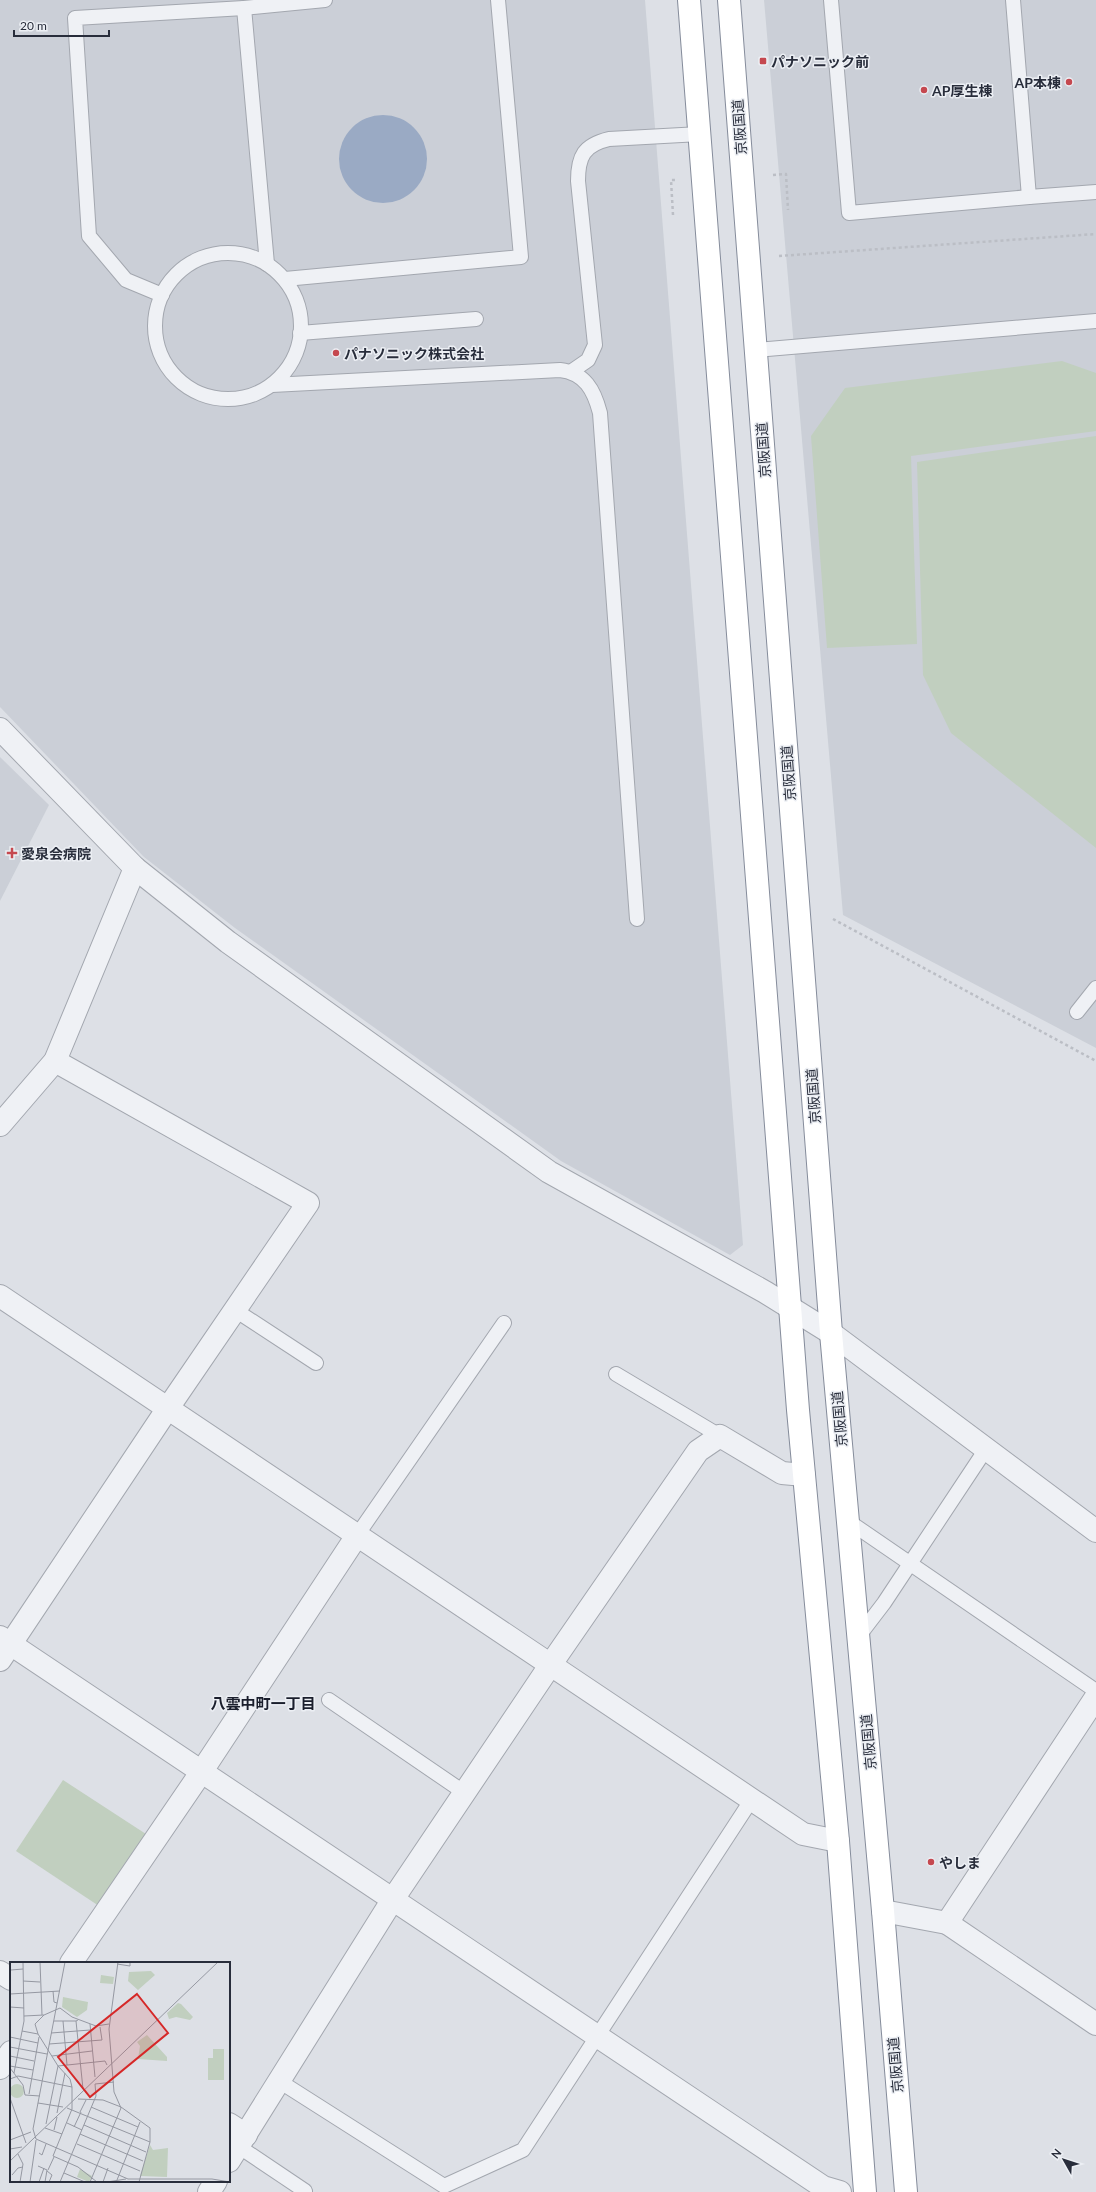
<svg xmlns="http://www.w3.org/2000/svg" width="1096" height="2192" font-family="Lato,'Noto Sans JP',sans-serif">
<rect width="100%" height="100%" fill="#dde0e6"/>
<g fill="#cbcfd7">
<polygon points="0,0 645,0 743,1245 730,1255 561,1161 235,928 144,857 0,707"/>
<polygon points="764,0 1096,0 1096,1048 843,915"/>
<polygon points="0,757 49,805 0,901"/>
</g>
<g fill="#c1cfbf">
<polygon points="1062,361 1096,373 1096,431 911,456 917,644 827,648 811,436 845,388"/>
<polygon points="1096,436 1096,848 951,733 923,675 917,462"/>
<polygon points="63,1780 149,1836 102,1908 16,1851"/>
</g>
<circle fill="#9aaac4" cx="383" cy="159" r="44"/>
<g fill="none" stroke-linecap="round" stroke-linejoin="round">
<g stroke="#a3a7af" stroke-width="16">
<g id="service">
<polyline points="831,0 849,213 1029,197"/>
<polyline points="1013,0 1029,197 1096,192"/>
<circle cx="228" cy="326" r="73"/>
<polyline points="267,264 244,8 325,0"/>
<polyline points="285,279 521,257 498,0"/>
<polyline points="162,295 126,280 89,236 75,18 244,8"/>
<polyline points="300,333 476,319"/>
<polyline points="755,350 1096,321"/>
<path d="M572,371L588,360L595,345L578,181C578,156 584,145 609,139L700,134"/>
<path d="M272,385L560,370C585,373 594,390 600,413L637,919"/>
<polyline points="1077,1012 1096,988"/>
<polyline points="235,1310 316,1363"/>
<polyline points="616,1374 720,1436"/>
<polyline points="848,1521 1096,1691"/>
<polyline points="358,1534 504,1323"/>
<polyline points="858,1637 884,1603 986,1449"/>
<polyline points="329,1700 465,1793"/>
<polyline points="279,2081 444,2186 523,2150 752,1799"/>
<polyline points="238,2146 305,2191"/>
</g>
</g>
<g stroke="#a3a7af" stroke-width="24">
<g id="minor">
<polyline points="0,729 135,868 228,942 549,1172 765,1292 831,1333 1096,1531"/>
<polyline points="0,1125 55,1061 135,868"/>
<polyline points="0,1296 803,1834 838,1841"/>
<polyline points="0,1637 823,2187 840,2192"/>
<polyline points="0,1660 168,1408 308,1203 55,1061"/>
<polyline points="883,1911 947,1923 1096,1697"/>
<polyline points="947,1923 1096,2024"/>
<polyline points="71,1963 202,1771 358,1534"/>
<polyline points="0,1972 11,1979"/>
<polyline points="0,2068 11,2052"/>
<polyline points="229,2124 246,2135"/>
<polyline points="229,2161 393,1899 551,1664 698,1451 720,1436 782,1473 804,1475"/>
<polyline points="209,2192 216,2181"/>
</g>
</g>
<g stroke="#858c9b" stroke-width="24">
<g id="trunk">
<polyline points="689,0 798,1410 838,1841 865,2192"/>
<polyline points="729,0 831,1333 883,1911 906,2192"/>
</g>
</g>
<g stroke="#bbbec5" stroke-width="2.5" stroke-dasharray="3 3" stroke-linecap="butt">
<polyline points="773,175 786,174 788,210"/>
<polyline points="673,215 671,180 675,180"/>
<polyline points="779,256 1096,234"/>
<polyline points="833,919 1096,1061"/>
</g>
<use href="#service" stroke="#eff1f5" stroke-width="14"/>
<use href="#minor" stroke="#eff1f5" stroke-width="22"/>
<use href="#trunk" stroke="#fff" stroke-width="22"/>
</g>
<g fill="#c5484f" stroke="#eceff4" stroke-width="1.5">
<rect x="759" y="57" width="8" height="8" rx="2"/>
<circle cx="1069" cy="82" r="4"/>
<circle cx="924" cy="90" r="4"/>
<circle cx="336" cy="353" r="4"/>
<path d="M10 847h4v4h4v4h-4v4h-4v-4h-4v-4h4z"/>
<circle cx="931" cy="1862" r="4"/>
</g>
<g text-anchor="middle" dominant-baseline="central" stroke-width="3" stroke-linejoin="round" paint-order="stroke">
<g font-size="14" font-weight="bold" fill="#282d3b" stroke="#eceff4" text-anchor="start">
<text x="771" y="61">パナソニック前</text>
<text x="1061" y="82" text-anchor="end">AP本棟</text>
<text x="932" y="90">AP厚生棟</text>
<text x="344" y="353">パナソニック株式会社</text>
<text x="21" y="853">愛泉会病院</text>
<text x="939" y="1862">やしま</text>
</g>
<g font-size="14" fill="#282d3b" stroke="#eceff4">
<text transform="translate(739 127) rotate(-94)">京阪国道</text>
<text transform="translate(763 450) rotate(-94)">京阪国道</text>
<text transform="translate(788 773) rotate(-94)">京阪国道</text>
<text transform="translate(813 1096) rotate(-94)">京阪国道</text>
<text transform="translate(839 1419) rotate(-95)">京阪国道</text>
<text transform="translate(868 1742) rotate(-95)">京阪国道</text>
<text transform="translate(895 2065) rotate(-95)">京阪国道</text>
</g>
<g font-size="15" font-weight="bold" fill="#1a1e2c" stroke="#eceff4">
<text x="263" y="1703">八雲中町一丁目</text>
</g>
</g>
<g transform="translate(10 1962)">
<rect width="220" height="220" fill="#dde0e6"/>
<path d="M141,9L145,13L128,28L118,19L119,10ZM91,13L104,15L103,22L90,21ZM53,35L78,40L77,48L67,55L52,45ZM168,41L171,42L183,55L180,58L166,55L159,57L157,51ZM137,73L157,95V99L128,97L130,84L127,80ZM203,87H214V118H198V96H203ZM0 129a7 7 0 1 1 14 0a7 7 0 1 1-14 0ZM140,183L143,188L158,186L157,215L130,214ZM70,207L82,214L79,220L67,215Z" fill="#c1cfbf"/>
<path fill="none" stroke="#9598a2" stroke-width="1" d="M30,0L32,53M55,0L23,167L26,177L118,217H202L220,220M107,2L120,4V0M1,8L13,7M13,19L30,20M43,29L44,40L47,41M0,32L50,29M0,45L14,46M34,53L25,62L28,72L48,104L60,117L62,125V147L43,194L68,205L87,220M14,54L34,53L50,46L62,55L86,64L99,62M68,58L66,59L73,127M44,59H66M53,59L57,103M80,62L85,115M12,69L28,72M41,71L80,68M0,75L28,81M39,82L92,78L90,65M0,85L37,92M0,94L24,99M42,94L82,89M0,104L23,108M0,106L13,123L15,133L30,134M4,111L14,59L13,0M0,117L8,114L62,125M85,122L104,120M19,132L29,75M0,136L16,181M68,137L93,138L111,145L140,166V180L129,220M28,141L53,145M81,145L128,165M57,146L140,180M70,150L76,138M47,151L55,111M57,161L72,168M36,162L48,104L95,99L97,103M74,163L136,190M64,165L71,150M35,166L52,172M44,168L47,155M70,172L133,199M0,178L21,170M67,182L130,209M0,187L12,185M29,191L32,193L36,182M8,192L13,202L10,220M0,199L208,0M28,204L37,208L35,220M38,208L44,195M37,209L42,213L39,220M54,211L75,220M2,213L8,206L13,205M107,218L130,160M20,220L26,178M29,220L34,206M50,220L86,134L85,122M80,220L111,146L104,130L99,67L108,0M93,220L98,206M97,220L116,217"/>
<path fill="#d62828" fill-opacity="0.15" stroke="#d62828" stroke-width="2" d="M127,32L158,71L80,135L48,95Z"/>
<rect width="220" height="220" fill="none" stroke="#282d3b" stroke-width="2"/>
</g>
<g transform="translate(1064 2160) rotate(309)" stroke="#eceff4" stroke-width="3" paint-order="stroke">
<path d="M0-3L7 15L0 10L-7 15Z" fill="#282d3b"/>
<text y="-6" font-size="11" font-weight="bold" text-anchor="middle" fill="#282d3b">N</text>
</g>
<path d="M14 30v6h95v-6" fill="none" stroke="#282d3b" stroke-width="2"/>
<text x="20" y="30" font-size="12" fill="#282d3b" stroke="#eceff4" stroke-width="3" paint-order="stroke">20 m</text>
</svg>
